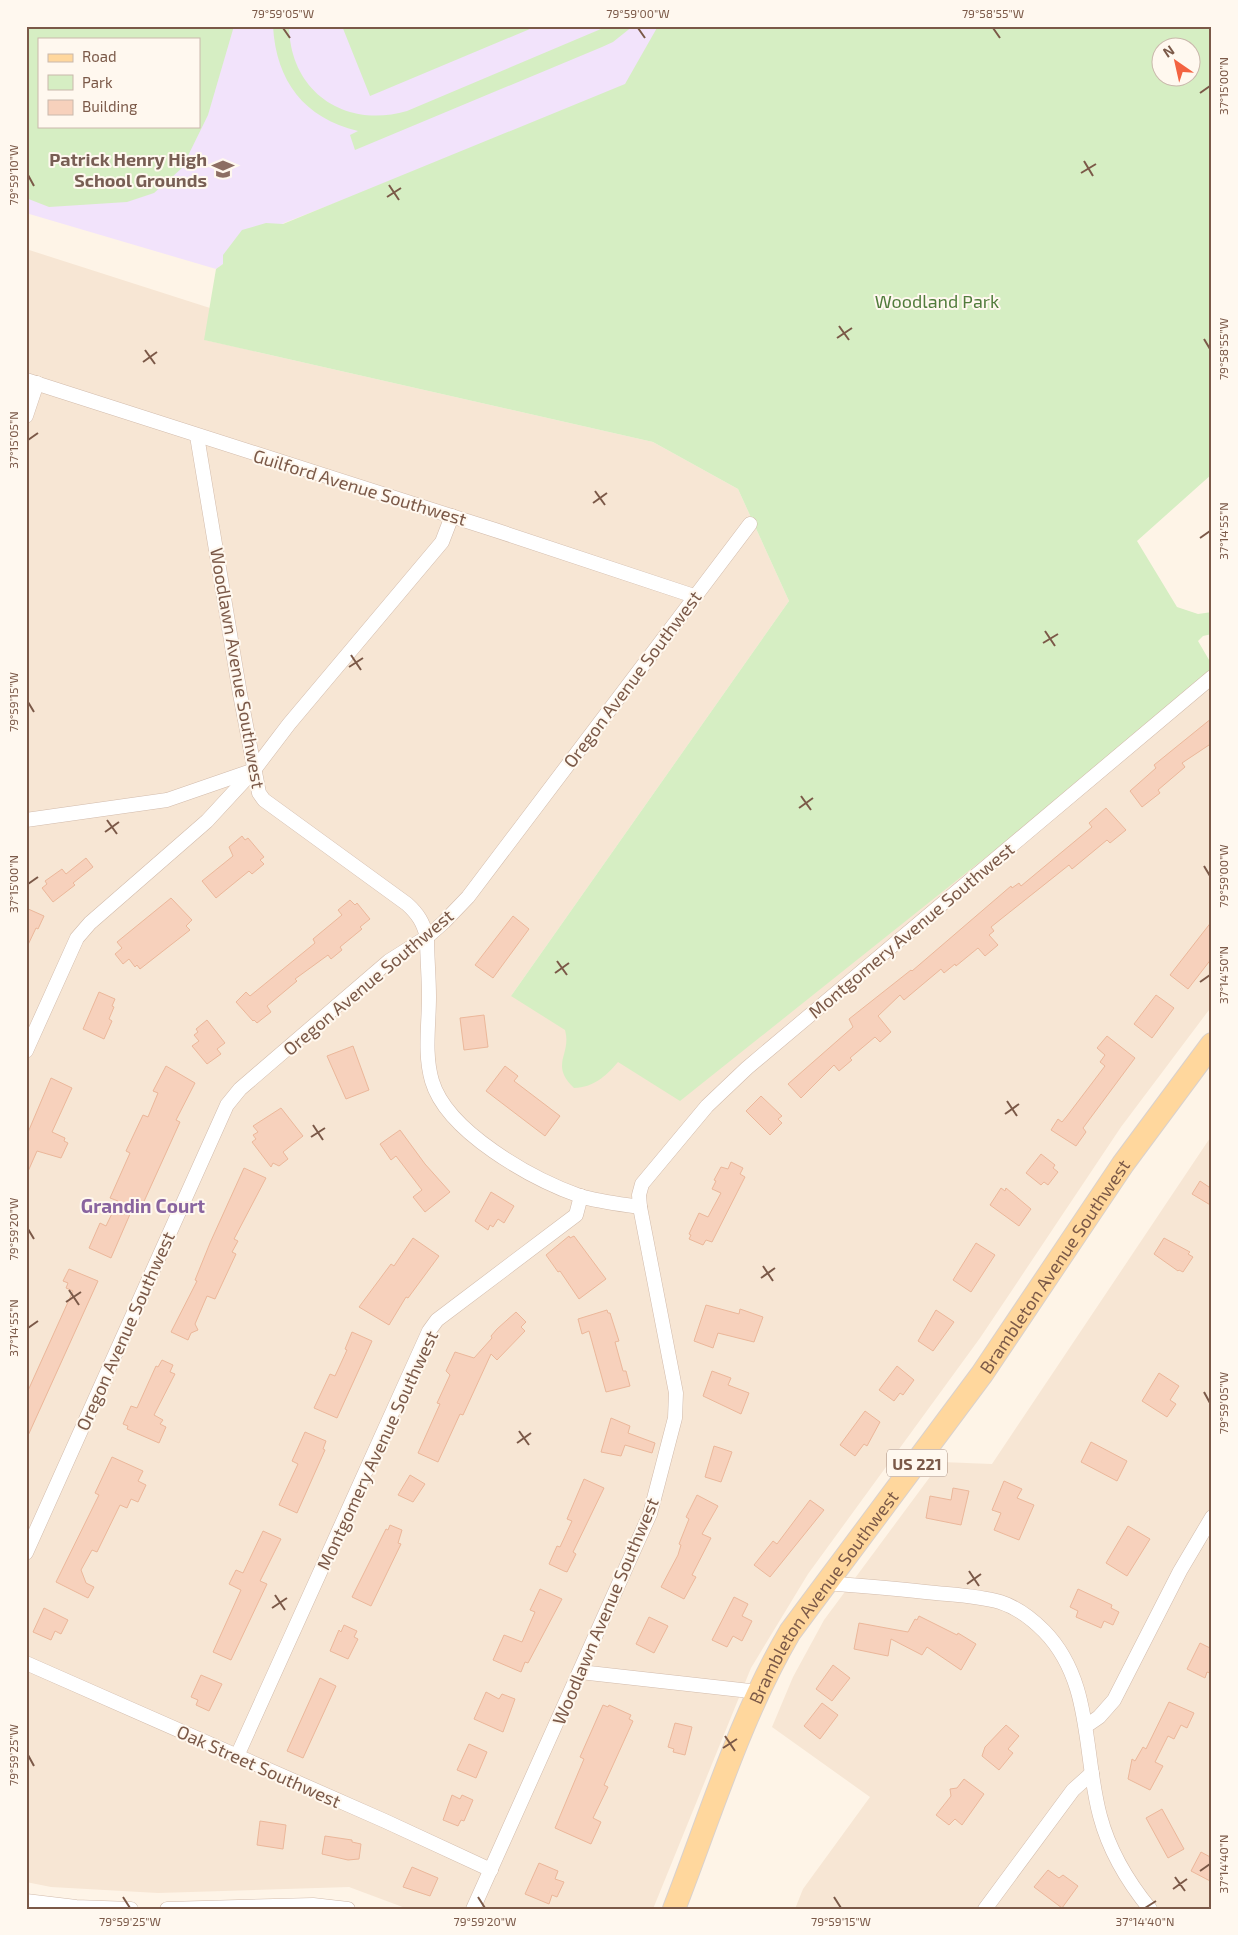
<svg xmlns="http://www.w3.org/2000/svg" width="1238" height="1935" font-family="'Exo 2',sans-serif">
<rect width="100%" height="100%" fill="#fef4e7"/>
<g fill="#f7e6d4">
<polygon points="26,249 210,308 205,340 653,442 738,489 789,601 511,996 1212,677 1212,1006 1121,1127 980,1338 808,1574 751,1668 653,1909 408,1909 349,1887 158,1893 51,1887 26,1882"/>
<polygon points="1212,1135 1212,1909 795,1909 803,1889 870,1797 772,1727 793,1677 824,1620 941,1462 992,1464"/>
</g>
<path fill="#f2e3fb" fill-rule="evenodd" d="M26,26H682L649,80L284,223L216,269L26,213ZM39,39H199V126H39Z"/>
<g fill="#d6eec3" fill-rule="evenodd">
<path d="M26,26H234L208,115L182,168L154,193L127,202L49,207L26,198ZM39,39H199V126H39Z"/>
<path d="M273,26H289C290,92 345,129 407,111L608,26H633L613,42L602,47L355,150L350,135L358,131C304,118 276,81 273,26Z"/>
<polygon points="342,26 537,26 370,96"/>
<path d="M658,26H1212V474L1137,541L1177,607L1198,614L1212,612V634L1203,636L1198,641L1212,665V677L680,1101L618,1062C605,1077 594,1087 574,1088C549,1064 572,1055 565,1030L511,996L789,601L738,489L653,442L204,340L216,269L223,264V255L242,230L266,223L283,224L625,84ZM1160,48H1190V78H1160Z"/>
</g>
<g fill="#f7d1bc" stroke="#ebb79a">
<polygon points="1212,718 1212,743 1182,763 1185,767 1158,790 1160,793 1142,807 1130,791 1156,768 1154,765"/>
<polygon points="1106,808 1126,830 1110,843 1107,840 1072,869 1069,865 991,927 994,931 989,935 998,945 985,956 978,948 956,966 955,964 944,973 941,969 904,1000 900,995 878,1016 891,1032 880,1042 875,1037 850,1058 852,1060 839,1071 834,1065 801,1098 788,1084 853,1027 849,1019 911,970 912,971 1011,886 1012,888 1019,883 1021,886 1092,827 1089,823"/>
<polygon points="242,836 245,840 248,838 264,857 260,860 264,864 252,874 249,871 216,898 202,881 233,856 229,847"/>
<polygon points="86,858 93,867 73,883 75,885 53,902 42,888 47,884 45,881 62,869 66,874"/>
<polygon points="171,898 192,920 186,926 190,930 140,969 137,965 135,967 129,959 123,964 115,954 122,948 117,942"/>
<polygon points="350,900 355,905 357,903 370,919 360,927 362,929 340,947 342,950 331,959 328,955 295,979 297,981 267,1006 271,1012 257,1023 254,1020 253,1021 236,1002 246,992 250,996 315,943 313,939 342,915 338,910"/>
<polygon points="26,908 44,916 38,929 36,928 26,949"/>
<polygon points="513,916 529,929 493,978 475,965"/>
<polygon points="1212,921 1212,958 1188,989 1170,975"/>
<polygon points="99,992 115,999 112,1006 114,1007 109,1019 112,1021 104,1039 83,1029"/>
<polygon points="1156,995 1174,1008 1152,1038 1134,1024"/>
<polygon points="484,1015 488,1047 464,1050 460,1018"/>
<polygon points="207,1020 225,1043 217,1049 221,1054 207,1064 192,1046 199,1041 194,1035 198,1032 196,1029"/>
<polygon points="1107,1036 1135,1058 1083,1128 1086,1132 1076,1146 1051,1130 1058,1119 1062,1122 1067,1116 1105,1066 1100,1062 1105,1055 1097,1048"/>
<polygon points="353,1046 369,1090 346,1099 327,1056"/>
<polygon points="166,1066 195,1083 176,1120 180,1122 141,1208 134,1205 111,1258 89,1248 100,1223 106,1226 118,1201 110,1198 130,1153 126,1151 143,1115 148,1117 158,1093 153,1091"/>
<polygon points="505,1066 518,1076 514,1081 560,1116 545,1136 486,1091"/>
<polygon points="51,1078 72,1088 52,1132 65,1138 64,1141 68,1143 61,1158 37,1151 26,1176 26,1137"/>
<polygon points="761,1096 782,1116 778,1119 782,1123 770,1135 746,1111"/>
<polygon points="281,1108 303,1136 283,1152 288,1159 279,1166 273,1163 271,1167 252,1142 256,1139 253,1135 258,1132 253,1126"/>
<polygon points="400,1130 425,1164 450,1192 425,1212 413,1197 422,1190 396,1156 391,1160 380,1144"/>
<polygon points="1041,1154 1055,1165 1053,1168 1058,1172 1048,1185 1044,1182 1041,1185 1026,1173"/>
<polygon points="731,1162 743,1168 740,1174 745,1177 712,1242 706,1240 703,1245 689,1239 691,1235 689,1234 699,1213 708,1217 721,1193 712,1189 716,1181 714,1180 721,1167 728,1169"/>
<polygon points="244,1168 266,1178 234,1239 238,1241 232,1252 236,1254 215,1299 207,1296 195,1324 198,1330 191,1333 188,1340 171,1332 197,1281 195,1280 210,1243"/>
<polygon points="1200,1181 1212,1189 1212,1206 1192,1194"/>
<polygon points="1001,1188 1005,1191 1006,1188 1031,1209 1019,1226 990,1205"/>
<polygon points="491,1192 514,1206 504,1223 498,1219 493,1227 490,1225 488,1230 475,1221"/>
<polygon points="569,1236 570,1238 574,1236 606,1279 579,1299 560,1271 558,1272 546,1255"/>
<polygon points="413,1238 439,1256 408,1298 406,1297 389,1325 359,1307 391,1264 394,1266"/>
<polygon points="1164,1238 1190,1252 1188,1254 1193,1257 1183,1272 1179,1270 1178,1271 1154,1254"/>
<polygon points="976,1243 995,1255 971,1292 953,1280"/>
<polygon points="69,1269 98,1281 26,1440 26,1395 73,1291 66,1288 68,1283 63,1281"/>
<polygon points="706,1305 739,1314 740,1309 763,1317 754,1342 718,1333 713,1348 694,1341"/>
<polygon points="607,1310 608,1313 610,1313 619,1341 615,1342 623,1371 626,1371 630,1386 606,1392 589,1331 582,1334 578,1319"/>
<polygon points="936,1310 954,1322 933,1351 918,1341"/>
<polygon points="516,1312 526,1322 521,1327 525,1331 497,1360 491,1354 463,1415 460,1414 438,1462 418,1453 440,1404 437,1403 450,1375 446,1371 455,1352 474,1358 492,1338 491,1336 497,1329"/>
<polygon points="352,1332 372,1341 337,1418 314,1408 330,1374 335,1376 347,1350 345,1349"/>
<polygon points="162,1360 173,1365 170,1372 175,1374 154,1415 163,1420 160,1424 166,1427 159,1443 127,1429 128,1426 123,1424 131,1406 137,1408 156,1366 158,1367"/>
<polygon points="897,1366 914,1380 903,1395 900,1393 894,1401 879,1390"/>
<polygon points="712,1371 731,1378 728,1385 749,1393 741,1414 703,1396"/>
<polygon points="1159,1373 1179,1386 1170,1400 1176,1404 1167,1417 1142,1401"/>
<polygon points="865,1411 880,1422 867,1446 864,1444 855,1456 840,1445"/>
<polygon points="611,1418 630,1426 628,1433 655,1443 652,1453 625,1445 621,1456 601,1452"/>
<polygon points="305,1432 326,1441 323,1449 325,1450 297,1513 279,1505 298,1464 292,1461"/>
<polygon points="1091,1442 1127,1461 1117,1481 1081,1462"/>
<polygon points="714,1446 732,1452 721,1482 705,1477"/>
<polygon points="112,1457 143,1471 138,1481 146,1485 138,1502 131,1499 127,1508 120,1505 97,1552 92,1550 81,1570 86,1583 94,1587 88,1598 56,1582 99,1495 95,1493"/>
<polygon points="410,1475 425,1484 413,1502 398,1495"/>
<polygon points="584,1479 604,1488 573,1552 576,1554 567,1572 564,1571 549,1564 557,1546 560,1547 572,1521 567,1519"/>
<polygon points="1004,1481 1022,1489 1017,1498 1034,1505 1019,1540 994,1530 1001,1513 992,1510"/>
<polygon points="953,1488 969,1491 961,1525 926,1518 930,1496 951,1500"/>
<polygon points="697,1495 718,1506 702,1534 711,1538 692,1575 696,1577 684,1599 661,1587 678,1555 681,1545 679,1544 689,1519 686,1517"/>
<polygon points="810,1500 824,1510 770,1577 754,1565 773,1541 777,1544"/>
<polygon points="390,1525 402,1530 398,1543 401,1544 371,1606 352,1597 386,1529 388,1530"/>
<polygon points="1128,1526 1150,1539 1127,1576 1106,1563"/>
<polygon points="263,1531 281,1539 260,1581 267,1584 231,1660 213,1652 241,1590 229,1584 236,1570 243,1573"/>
<polygon points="540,1589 562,1599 528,1663 525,1662 521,1672 493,1660 504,1635 522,1642 535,1612 530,1610"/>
<polygon points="1078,1589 1112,1605 1111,1608 1119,1612 1113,1625 1104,1621 1101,1628 1076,1617 1078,1611 1070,1607"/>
<polygon points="734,1597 748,1604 742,1616 752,1621 742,1641 733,1636 727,1647 712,1640"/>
<polygon points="44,1608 68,1620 61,1634 55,1631 51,1640 33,1632"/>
<polygon points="919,1616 957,1635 958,1633 976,1644 961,1670 927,1647 922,1655 891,1639 888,1656 854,1649 859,1623 908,1632 915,1619 917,1620"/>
<polygon points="649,1617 668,1626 654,1653 636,1644"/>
<polygon points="344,1625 357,1631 354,1637 358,1639 348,1659 330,1651 339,1630 341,1632"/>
<polygon points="1200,1643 1212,1649 1212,1674 1207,1672 1205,1678 1187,1669"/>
<polygon points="833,1665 850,1678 832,1701 816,1689"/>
<polygon points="201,1675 222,1684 209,1711 196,1705 198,1700 191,1697"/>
<polygon points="320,1678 336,1686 303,1758 287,1751"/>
<polygon points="486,1692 499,1699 502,1694 515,1699 503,1732 474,1719"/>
<polygon points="1169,1702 1194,1713 1187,1728 1181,1725 1174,1739 1168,1736 1155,1762 1163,1766 1150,1790 1128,1779 1132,1759 1135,1761 1143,1747 1146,1749"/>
<polygon points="822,1703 838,1715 820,1739 804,1726"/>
<polygon points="603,1705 608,1707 609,1705 631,1715 629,1719 633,1721 604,1785 608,1787 593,1818 601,1822 591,1844 555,1828 584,1759 580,1757"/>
<polygon points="675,1723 692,1727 685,1755 673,1752 674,1749 668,1747"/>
<polygon points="1006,1725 1019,1736 1008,1749 1013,1753 999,1770 982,1756 985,1747"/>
<polygon points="469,1744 487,1752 476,1778 457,1770"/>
<polygon points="964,1779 984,1794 962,1825 955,1819 949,1825 936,1815 951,1796 950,1789 957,1788"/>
<polygon points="452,1795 460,1799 462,1795 473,1800 464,1821 461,1820 458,1826 443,1820"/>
<polygon points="1162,1809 1184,1849 1168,1858 1146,1818"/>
<polygon points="260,1821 286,1825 283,1849 257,1845"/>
<polygon points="325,1836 352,1840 352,1842 361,1844 359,1859 348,1860 322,1854"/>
<polygon points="1201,1852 1212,1858 1212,1882 1191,1871"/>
<polygon points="539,1863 558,1871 555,1879 564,1882 557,1897 552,1895 549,1904 525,1894"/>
<polygon points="412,1867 438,1878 430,1896 403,1887"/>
<polygon points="1048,1870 1059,1878 1063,1875 1078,1886 1062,1908 1034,1887"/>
</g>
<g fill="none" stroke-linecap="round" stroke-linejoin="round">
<g stroke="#d2bbab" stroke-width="15">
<g id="street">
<polyline points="26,380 495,530 694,596"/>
<polyline points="26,416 37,383"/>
<path d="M197,436L240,694L259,793L264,800L407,904C418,914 423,922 427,937C427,957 429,977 429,997C429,1025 424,1054 432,1081C447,1132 532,1179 580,1196C600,1202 620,1204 640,1207"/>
<polyline points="26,820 167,800 251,771"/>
<polyline points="26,1051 77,938 90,923 207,821 254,770 289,724 442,542 452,516"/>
<polyline points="26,1553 227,1105 240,1089 389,961 427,937 444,922 468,897 750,524"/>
<path d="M826,1583C863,1586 899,1589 936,1593C957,1595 979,1596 1000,1602C1016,1607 1032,1619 1044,1631C1093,1681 1083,1753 1100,1816C1109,1850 1128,1882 1150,1909"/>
<polyline points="26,1663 385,1821 491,1870"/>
<polyline points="580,1672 759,1692"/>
<polyline points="1086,1726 1099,1717 1114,1700 1180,1571 1212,1517"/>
<polyline points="237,1756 429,1331 437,1320 576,1215 581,1196"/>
<polyline points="26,1901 76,1907 131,1909"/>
<polyline points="167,1909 313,1905 348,1909"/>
<polyline points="473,1909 650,1514 675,1418 676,1393 640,1207 639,1195 642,1184 707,1106 747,1068 1212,677"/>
<polyline points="985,1909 1073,1790 1092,1773"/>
</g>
</g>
<g stroke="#dad1cc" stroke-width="24">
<g id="primary">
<path id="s1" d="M674,1909C710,1817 740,1717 790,1632L982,1374L1123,1164L1212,1044"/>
</g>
</g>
<use href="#street" stroke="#fff" stroke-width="14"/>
<use href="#primary" stroke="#ffd79d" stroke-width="22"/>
</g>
<path fill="none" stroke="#7b5948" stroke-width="2" d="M283,28L290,38M638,28L645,38M993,28L1000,38M1200,93L1210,86M1084,161L1093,176M1081,173L1096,164M28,175L34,186M389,185L399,200M387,197L401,188M839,326L849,340M837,338L852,328M1204,339L1210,349M145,350L155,364M143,362L157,352M28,440L38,433M595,491L605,505M593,503L607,493M1200,538L1210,531M1045,631L1055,646M1043,643L1058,634M351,655L361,670M349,667L363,658M28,702L34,712M801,796L811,810M799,808L813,798M107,820L117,834M105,832L119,822M1204,866L1210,876M28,884L38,877M557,961L567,975M555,973L569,963M1200,982L1210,975M1007,1101L1017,1116M1005,1114L1019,1104M313,1125L323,1140M311,1137L325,1128M28,1229L34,1239M763,1266L773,1281M761,1278L775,1268M69,1290L79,1305M66,1302L81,1292M28,1328L38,1321M1204,1392L1210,1403M519,1431L529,1445M517,1443L531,1433M969,1571L979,1586M967,1584L981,1574M275,1595L285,1610M272,1608L287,1598M725,1736L735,1751M723,1748L737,1739M28,1755L34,1766M1200,1871L1210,1864M1175,1877L1185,1891M1173,1889L1187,1879M123,1897L130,1908M478,1897L485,1908M834,1897L841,1908M1145,1908L1156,1901"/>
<defs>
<g id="school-bare" transform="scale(1.725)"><path d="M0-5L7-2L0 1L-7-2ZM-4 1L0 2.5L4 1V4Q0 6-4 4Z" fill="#8d6e63" stroke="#fff8ef" stroke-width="2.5" paint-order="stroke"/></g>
</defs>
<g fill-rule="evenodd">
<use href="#school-bare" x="223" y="169"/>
</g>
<g text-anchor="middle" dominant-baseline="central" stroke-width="4" stroke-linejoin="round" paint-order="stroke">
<rect fill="#fff8ef" stroke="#a3897a" stroke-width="1" x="887" y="1449.5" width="60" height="27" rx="4"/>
<g font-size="16" font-weight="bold" fill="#7b5948">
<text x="917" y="1463">US 221</text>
</g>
<g font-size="18" font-weight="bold" fill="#785e54" stroke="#fff8ef" text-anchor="end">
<text x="207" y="159">Patrick Henry High<tspan x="207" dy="21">School Grounds</tspan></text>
</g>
<g font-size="18" fill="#517c3c" stroke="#fff8ef">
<text x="937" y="301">Woodland Park</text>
</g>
<g font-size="18" fill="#7b5948" stroke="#fff8ef">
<text transform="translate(360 487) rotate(17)">Guilford Avenue Southwest</text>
<text transform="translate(238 668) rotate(80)">Woodlawn Avenue Southwest</text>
<text transform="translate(632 679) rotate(-53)">Oregon Avenue Southwest</text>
<text transform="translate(911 930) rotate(-40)">Montgomery Avenue Southwest</text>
<text transform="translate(368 982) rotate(-40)">Oregon Avenue Southwest</text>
<text stroke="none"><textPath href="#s1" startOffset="752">Brambleton Avenue Southwest</textPath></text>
<text transform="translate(125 1331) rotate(-66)">Oregon Avenue Southwest</text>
<text transform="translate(377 1450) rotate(-65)">Montgomery Avenue Southwest</text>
<text stroke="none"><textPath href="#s1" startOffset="348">Brambleton Avenue Southwest</textPath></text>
<text transform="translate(605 1611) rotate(-67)">Woodlawn Avenue Southwest</text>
<text transform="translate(259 1766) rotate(24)">Oak Street Southwest</text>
</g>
<g font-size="19" font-weight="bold" fill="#89649f" stroke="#fff8ef">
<text x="143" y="1205">Grandin Court</text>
</g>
</g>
<rect width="1238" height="1935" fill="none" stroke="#fff8ef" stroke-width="55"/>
<rect x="38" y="38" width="162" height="90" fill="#fff8ef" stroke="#cab8ac"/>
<rect x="48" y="54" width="25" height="8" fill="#ffd79d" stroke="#cab8ac"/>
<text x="82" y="62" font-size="15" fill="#7b5948">Road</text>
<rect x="48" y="75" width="25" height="15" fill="#d6eec3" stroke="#cab8ac"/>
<text x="82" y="88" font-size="15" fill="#7b5948">Park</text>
<rect x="48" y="100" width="25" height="15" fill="#f7d1bc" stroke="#cab8ac"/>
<text x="82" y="112" font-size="15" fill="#7b5948">Building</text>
<g transform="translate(1176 62) rotate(326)"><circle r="24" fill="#fff8ef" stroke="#cab8ac"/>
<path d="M0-4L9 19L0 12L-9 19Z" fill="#f36341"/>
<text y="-8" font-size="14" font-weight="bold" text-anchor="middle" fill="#7b5948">N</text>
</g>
<rect x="28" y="28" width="1182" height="1880" fill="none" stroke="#7b5948" stroke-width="2"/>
<g font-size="12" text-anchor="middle" fill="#7b5948">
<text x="283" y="18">79°59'05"W</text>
<text x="638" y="18">79°59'00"W</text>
<text x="993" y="18">79°58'55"W</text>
<text transform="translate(1224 86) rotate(-90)" y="4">37°15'00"N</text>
<text transform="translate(14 175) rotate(-90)" y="4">79°59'10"W</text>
<text transform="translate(1224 349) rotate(-90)" y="4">79°58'55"W</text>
<text transform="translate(14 440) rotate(-90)" y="4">37°15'05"N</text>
<text transform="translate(1224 531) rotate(-90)" y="4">37°14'55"N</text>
<text transform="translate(14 702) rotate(-90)" y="4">79°59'15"W</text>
<text transform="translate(1224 876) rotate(-90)" y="4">79°59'00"W</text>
<text transform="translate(14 884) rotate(-90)" y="4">37°15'00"N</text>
<text transform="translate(1224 975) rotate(-90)" y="4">37°14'50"N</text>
<text transform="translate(14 1229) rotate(-90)" y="4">79°59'20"W</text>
<text transform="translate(14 1328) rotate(-90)" y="4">37°14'55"N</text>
<text transform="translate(1224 1403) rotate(-90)" y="4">79°59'05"W</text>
<text transform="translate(14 1755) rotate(-90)" y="4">79°59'25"W</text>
<text transform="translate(1224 1864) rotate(-90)" y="4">37°14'40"N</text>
<text x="130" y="1926">79°59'25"W</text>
<text x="485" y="1926">79°59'20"W</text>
<text x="841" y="1926">79°59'15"W</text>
<text x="1145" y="1926">37°14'40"N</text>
</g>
</svg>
